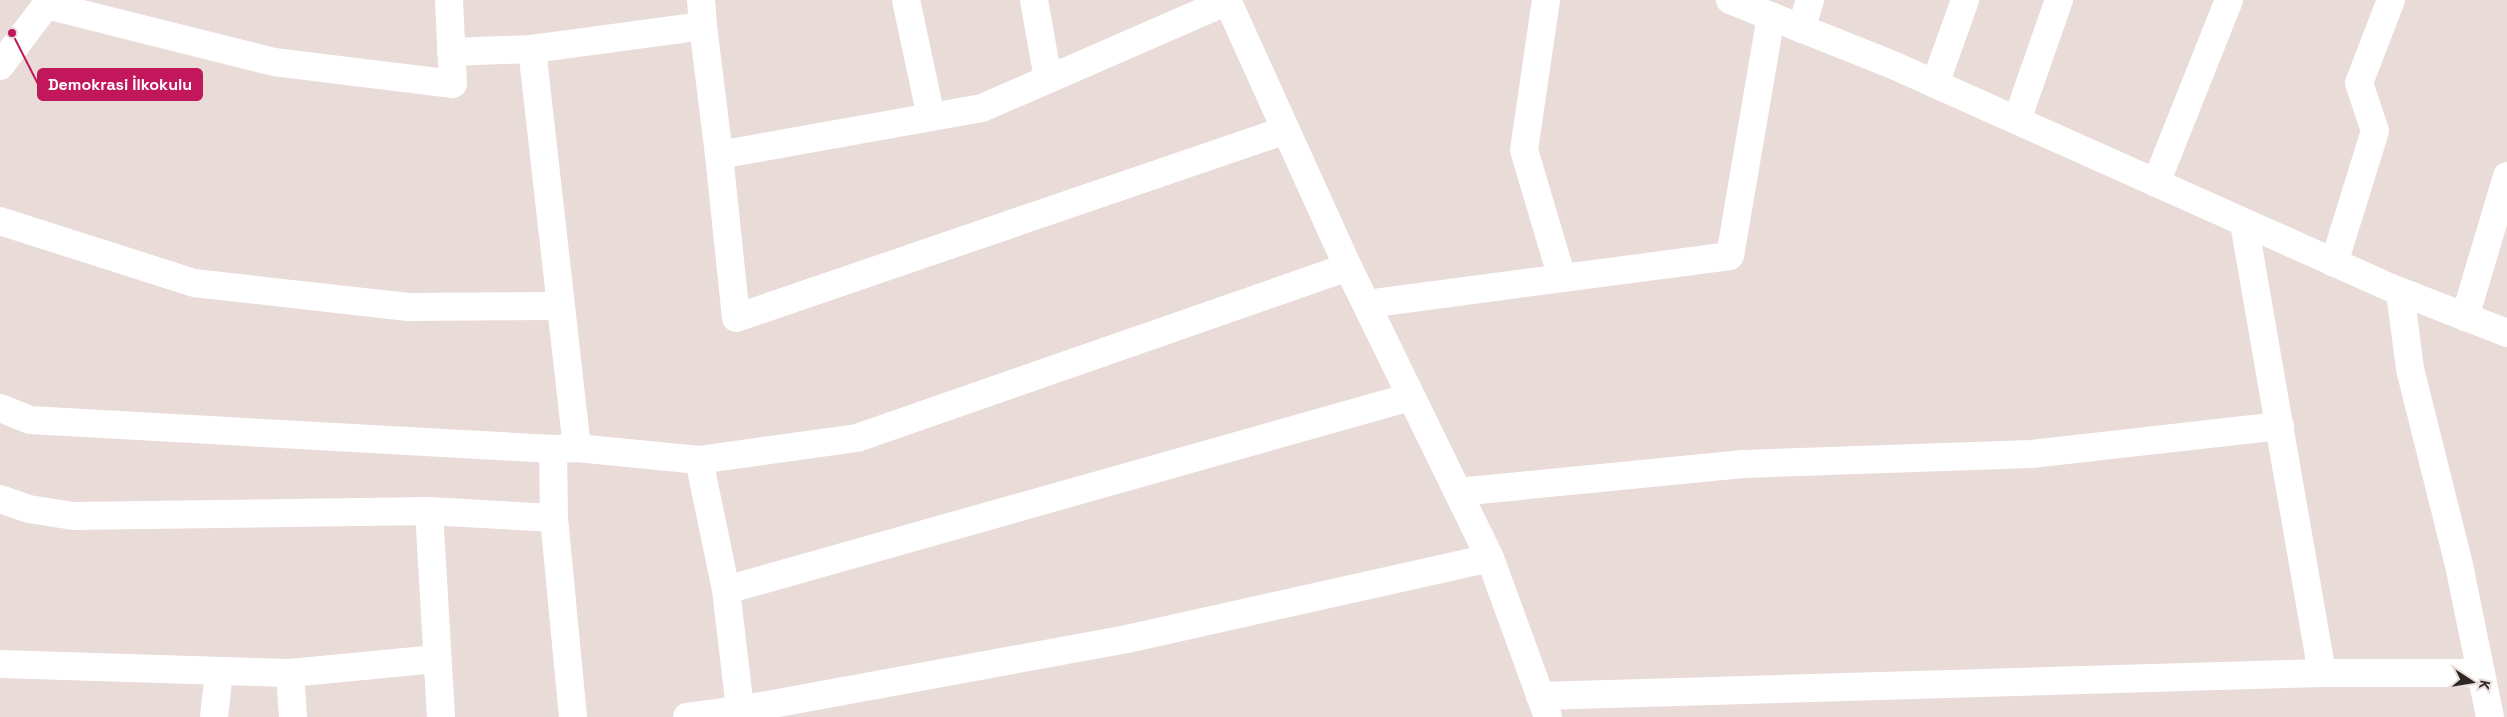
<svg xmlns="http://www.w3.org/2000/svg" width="2507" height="717" font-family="'Space Grotesk',sans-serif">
<rect width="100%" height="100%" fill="#e9dbd7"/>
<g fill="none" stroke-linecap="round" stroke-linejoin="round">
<g stroke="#fff" stroke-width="28">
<polyline points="701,0 703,26"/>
<polyline points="906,0 931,117"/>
<polyline points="1034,0 1048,79"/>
<polyline points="1546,0 1524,150 1562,278"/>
<polyline points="46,5 274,62 453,84 449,0"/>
<polyline points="1801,29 1810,0"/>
<polyline points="532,49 577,448"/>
<polyline points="451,52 532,49 703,26 719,155 982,108 1228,1"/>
<polyline points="0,66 50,0"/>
<polyline points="1935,84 1965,0"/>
<polyline points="2017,120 2059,0"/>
<polyline points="719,155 736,318 1286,130"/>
<polyline points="2156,183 2229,0"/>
<polyline points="0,221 194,283 408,307 561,306"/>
<polyline points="2244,223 2322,673"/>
<polyline points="2334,263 2375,131 2359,83 2391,0"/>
<polyline points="2400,292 2410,369 2459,565 2490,717"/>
<polyline points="1367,304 1730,256 1771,16"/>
<polyline points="2465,317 2507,176"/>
<polyline points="0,408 30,420 553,449 577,448 699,460 857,438 1348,267"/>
<polyline points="553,449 554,518 573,717"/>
<polyline points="699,460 726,590 741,717"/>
<polyline points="1458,492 1743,464 2031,454 2280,426"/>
<polyline points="0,499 29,509 73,516 429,511 554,518"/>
<polyline points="429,511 441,717"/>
<polyline points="726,590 1410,397"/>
<polyline points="0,664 290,673 436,659"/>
<polyline points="290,673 293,717"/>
<polyline points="1540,696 2322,673 2481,673"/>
<polyline points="214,717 219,672"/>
<polyline points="687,717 740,710 1127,639 1490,558"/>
</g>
<polyline stroke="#fff" stroke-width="28" points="1730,0 1893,65 2389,287 2507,333"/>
<polyline stroke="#fff" stroke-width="28" points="1227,0 1348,267 1490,558 1548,717"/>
</g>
<path fill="none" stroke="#c2185b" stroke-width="2" d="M12 33L38 84"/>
<circle fill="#c2185b" stroke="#e9dbd7" stroke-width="2" cx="12" cy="33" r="5"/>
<rect fill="#c2185b" stroke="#c2185b" stroke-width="2" x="38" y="69" width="164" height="31" rx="5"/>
<g font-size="16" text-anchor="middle" font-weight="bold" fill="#fff">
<text x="120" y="90">Demokrasi İlkokulu</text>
</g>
<g transform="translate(2472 682) rotate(102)" stroke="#e9dbd7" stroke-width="4" paint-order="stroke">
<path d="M0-4L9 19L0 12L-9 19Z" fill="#2c2625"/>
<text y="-8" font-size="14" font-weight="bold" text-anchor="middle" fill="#2c2625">K</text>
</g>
</svg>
